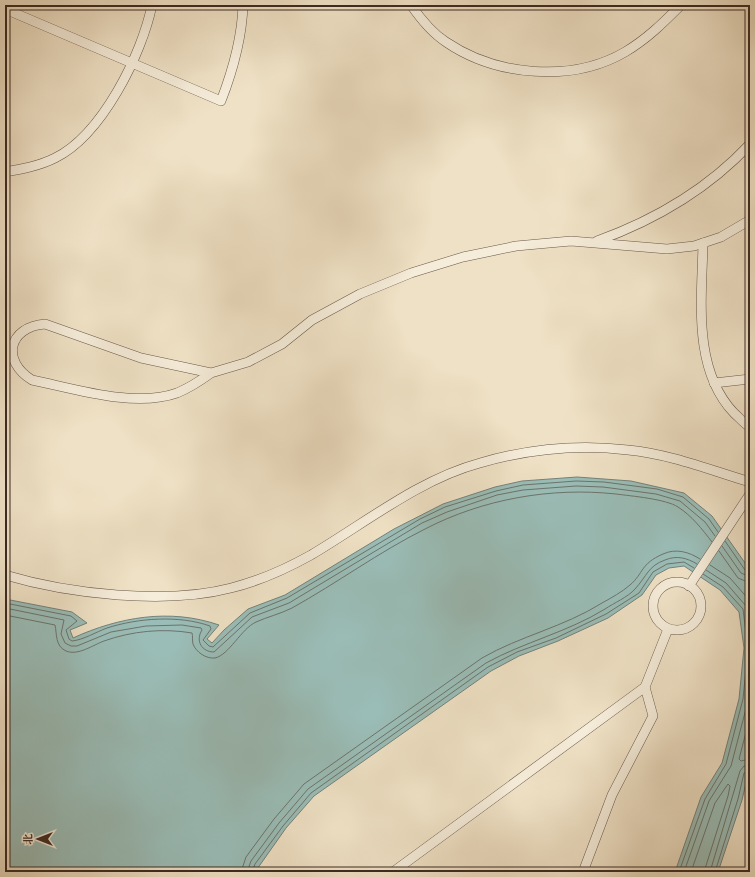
<svg xmlns="http://www.w3.org/2000/svg" width="755" height="877" font-family="'IM FELL French Canon','Noto Serif SC',serif">
<rect width="100%" height="100%" fill="#efe1c5"/>
<filter id="stains"><feTurbulence type="fractalNoise" baseFrequency=".005" numOctaves="4"/><feColorMatrix values="0 0 0 0 .2 0 0 0 0 .09 0 0 0 0 .02 0 0 0 .5 -.17"/></filter>
<radialGradient id="worn" r=".72"><stop offset=".6" stop-color="#630" stop-opacity="0"/><stop offset="1" stop-color="#630" stop-opacity=".3"/></radialGradient>
<path fill="#9abdb7" stroke="#74827b" d="M577,477L631,481L684,493L712,516L750,570V766L742,800L718,872H675L701,797L722,763L739,699L744,648L739,612L720,590L684,566L669,568L656,575L642,595L608,618L558,641L519,656L491,671L314,796L286,828L255,872H5V599L72,612L87,623L70,630L73,638C119,617 170,608 219,625L207,639L212,643L224,630L248,609L285,595L394,529L443,504L495,487L522,481Z"/>
<g fill="none" stroke-linecap="round" stroke-linejoin="round">
<g stroke="#6b746c" stroke-width="1">
<polyline points="725,541 745,570 750,572"/>
<polyline points="722,546 741,573 750,577"/>
<polyline points="719,551 738,578 750,583"/>
<polyline points="710,565 730,578 750,601"/>
<polyline points="706,570 726,583 746,606 750,624"/>
<path d="M5,603L71,616L77,621L66,630L69,639L72,641C83,640 96,632 107,628C138,618 179,615 210,626L211,629L203,640L209,646L213,647L250,613L287,598L420,519L445,507L496,491L523,485L576,481L604,482L657,489L683,497L709,519L718,532"/>
<path d="M5,608L64,620L61,634L65,643L71,646H77L111,632L146,626L182,625L201,628L202,630C195,641 202,652 214,652L252,617L289,603L422,523L447,512L497,495L523,490L576,486L603,487L656,494L680,501L705,522L715,536"/>
<path d="M5,615L55,625C57,634 55,646 66,651C78,656 93,645 104,641C132,631 163,628 192,633C193,636 192,640 193,644C196,652 206,659 215,658C229,655 241,629 256,622C267,617 280,614 292,608C337,583 379,552 425,529C483,499 551,487 616,494C631,496 666,499 678,507C692,516 702,529 712,542"/>
<polyline points="750,717 739,759 741,761 750,759"/>
<path d="M241,872L246,857L274,819L304,784L482,658C520,636 564,627 602,603C611,598 622,592 630,585C644,573 640,564 663,554C676,548 689,552 700,559"/>
<path d="M247,872L251,861L279,823L308,789L486,663C524,642 568,632 605,609C614,603 628,597 635,589C647,576 648,566 665,560C677,555 687,558 697,564"/>
<polyline points="252,872 255,864 283,826 311,793 488,667 517,652 556,638 606,614 639,593 653,572 667,564 684,562 694,568"/>
<polyline points="679,872 705,799 726,764 743,699 748,649 743,609 723,587 703,574"/>
<polyline points="684,872 709,801 731,766 748,701 750,681"/>
<polyline points="691,872 715,803 728,784 730,786 728,796 704,872"/>
<polyline points="710,872 740,771 744,766 750,765"/>
<polyline points="715,872 738,799 744,773 750,770"/>
</g>
<g stroke="#69584b" stroke-width="10">
<g id="lane">
<path d="M411,5C420,18 432,33 446,42C496,76 572,83 625,52C647,39 663,23 681,5"/>
<path d="M5,9L221,101C233,70 242,38 243,5"/>
<path d="M5,172C22,169 39,166 55,158C102,135 142,54 152,5"/>
<path d="M597,241C655,220 708,189 750,144"/>
<path d="M703,243C702,298 692,369 734,413C739,417 744,424 750,427"/>
<path d="M211,373C200,381 189,388 177,393C134,408 76,389 32,380C1,361 8,327 45,324L141,358L211,373L248,362L282,344L312,320L360,294L411,273L463,257L516,246L571,241L667,249L694,246L721,237L750,220"/>
<polyline points="714,383 750,379"/>
<path d="M5,575C69,594 166,605 231,588C259,581 286,569 311,555C365,523 420,479 480,463C528,449 578,444 628,450C670,454 710,470 750,482"/>
<circle cx="677" cy="606" r="24"/>
<polyline points="689,586 750,494"/>
<polyline points="645,687 668,629"/>
<polyline points="393,872 645,687 653,716 612,795 583,872"/>
</g>
</g>
<use href="#lane" stroke="#f5ecd9" stroke-width="9"/>
</g>
<rect width="755" height="877" fill="none" stroke="#efe1c5" stroke-width="20"/>
<rect x="6" y="6" width="743" height="865" fill="none" stroke="#3c2a22" stroke-width="2"/>
<rect x="10" y="10" width="735" height="857" fill="none" stroke="#3c2a22"/>
<g transform="translate(38 839) rotate(270)" stroke="#f5ecd9" stroke-width="3" paint-order="stroke">
<path d="M0-3L7 15L0 10L-7 15Z" fill="#3c2a22"/>
<text y="-6" font-size="11" font-weight="bold" text-anchor="middle" fill="#3c2a22">北</text>
</g>
<rect width="100%" height="100%" filter="url(#stains)"/>
<rect width="100%" height="100%" fill="url(#worn)"/>
</svg>
